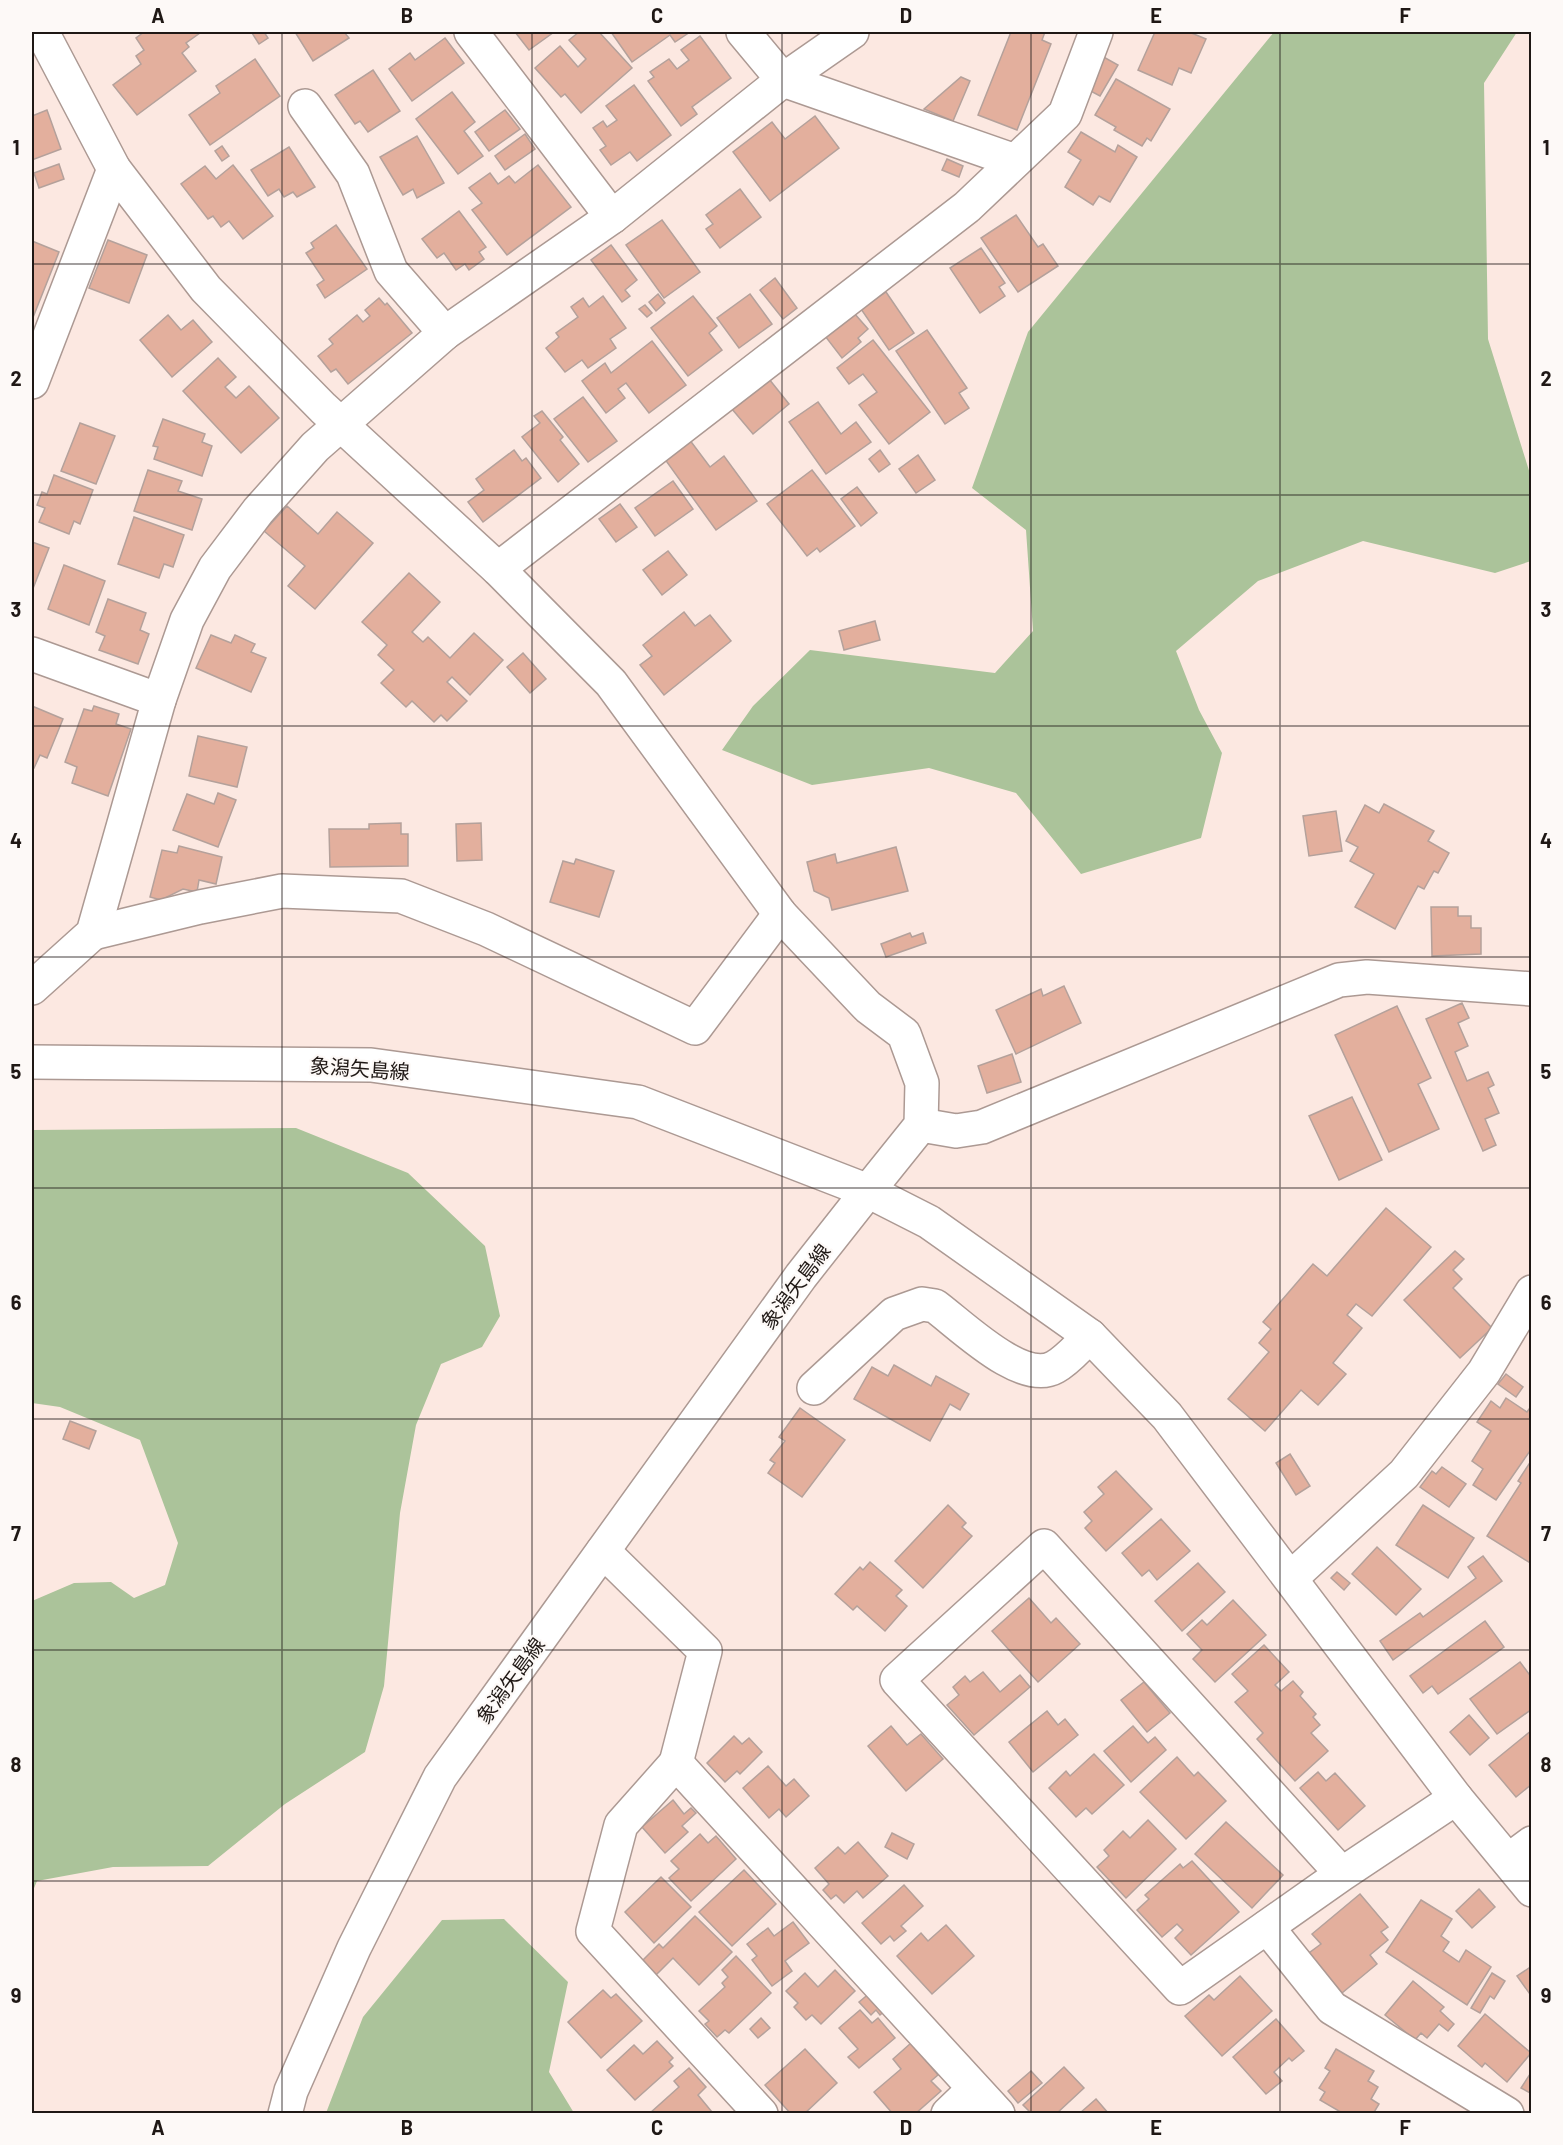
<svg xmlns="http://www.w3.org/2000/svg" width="1563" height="2145" font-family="Barlow,'Noto Sans JP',sans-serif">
<rect width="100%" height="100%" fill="#fce8e1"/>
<g fill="#abc39a">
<polygon points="1274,32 1517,32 1484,83 1488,339 1531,477 1531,561 1495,573 1363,541 1258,581 1176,651 1199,710 1222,753 1201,838 1081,874 1016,793 929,768 812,785 722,750 753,706 810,650 995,673 1033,631 1026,530 972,488 1028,332"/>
<polygon points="296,1128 408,1173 485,1246 500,1316 482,1347 441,1364 416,1425 400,1513 384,1686 365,1752 285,1804 208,1866 113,1867 37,1881 32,1893 32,1601 74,1583 111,1582 134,1598 165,1585 178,1543 140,1440 60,1407 32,1403 32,1130"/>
<polygon points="504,1919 568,1982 549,2072 574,2113 326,2113 363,2017 442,1920"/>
</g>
<g fill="#e3af9d" stroke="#b4a19b" stroke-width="1.5">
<polygon points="144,32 200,33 186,43 189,47 182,53 196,71 137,115 113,85 141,64 136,56 144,50 136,38"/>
<polygon points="255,32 264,32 268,38 259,44 252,33"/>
<polygon points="295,32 344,32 349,38 313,61"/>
<polygon points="515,32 554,32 529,50"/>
<polygon points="579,32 599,32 632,68 581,113 565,94 561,97 535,68 560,46 578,67 586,59 569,40"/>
<polygon points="611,32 690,32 675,42 670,35 632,62"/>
<polygon points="1011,32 1045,32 1042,40 1051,44 1017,130 978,115"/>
<polygon points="1155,32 1189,32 1206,39 1191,73 1179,68 1172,85 1138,70"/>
<polygon points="700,36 731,78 692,107 697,114 681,126 648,81 654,77 650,72 669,59 677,69 689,60 681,50"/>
<polygon points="445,38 464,63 412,101 389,69 410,53 415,60"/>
<polygon points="1100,55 1118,65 1100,96 1083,87"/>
<polygon points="255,59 280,96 210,145 189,115 220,93 216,86"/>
<polygon points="373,70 400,111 368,132 360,121 355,124 335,95"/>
<polygon points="961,77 970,81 953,121 924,109"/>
<polygon points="1116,79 1170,109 1151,141 1147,138 1142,146 1114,130 1116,127 1095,115"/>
<polygon points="634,85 671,135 637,161 630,152 611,165 600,150 606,146 593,128 603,121 607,127 617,120 606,106"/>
<polygon points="452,92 475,122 464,131 483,156 458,174 416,119"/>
<polygon points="47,110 61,149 32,160 32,116"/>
<polygon points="505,110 520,129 489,151 475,132"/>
<polygon points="815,116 839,148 770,201 733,152 772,122 785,139"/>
<polygon points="1081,132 1115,152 1118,145 1137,157 1110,202 1099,196 1093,205 1065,187 1081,160 1068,152"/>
<polygon points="525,134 535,149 505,170 495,156"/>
<polygon points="417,136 444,183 417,198 413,189 403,195 380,157"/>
<polygon points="222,146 229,156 222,161 215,151"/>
<polygon points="289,147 315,187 297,197 293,192 284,197 279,189 268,196 251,170"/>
<polygon points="947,159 963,166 959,177 942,170"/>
<polygon points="59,164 64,179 39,188 34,173"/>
<polygon points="233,165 273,216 243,239 229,221 221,227 213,216 208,219 181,184 205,166 216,179"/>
<polygon points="538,165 571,207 507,255 472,210 482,203 469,188 490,173 498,184 509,176 515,183"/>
<polygon points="740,189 761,217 720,248 706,229 713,224 706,215"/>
<polygon points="459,211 486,247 479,252 484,259 469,270 465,264 456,270 444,253 437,258 422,239"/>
<polygon points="1016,215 1038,247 1043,244 1058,266 1018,292 981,238"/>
<polygon points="662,220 700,272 664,298 626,245"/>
<polygon points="336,225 367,269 325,298 317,285 324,280 306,253 314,248 311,243"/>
<polygon points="108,240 147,255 129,303 89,288"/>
<polygon points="32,241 59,252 32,320"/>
<polygon points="611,245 637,280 625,290 630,296 622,302 591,260"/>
<polygon points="981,248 1005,283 999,287 1005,296 980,313 950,268"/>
<polygon points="775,278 797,308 783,319 760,290"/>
<polygon points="886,292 914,333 889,350 861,309"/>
<polygon points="658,294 665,303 656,311 649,302"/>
<polygon points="750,294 772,324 739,348 717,318"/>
<polygon points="603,296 626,328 610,339 616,348 588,368 582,360 565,372 546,348 559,337 556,333 578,317 571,307 583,298 589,307"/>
<polygon points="693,296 717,326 709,333 722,350 688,376 651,328"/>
<polygon points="379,298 385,305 387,303 412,333 348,384 336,369 331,372 318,356 333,344 329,339 357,315 363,322 370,316 365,310"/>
<polygon points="645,305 652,313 647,317 639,309"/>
<polygon points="854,313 868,329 858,338 861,342 842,358 825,336"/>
<polygon points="168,315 181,330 193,320 212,342 172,377 140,340"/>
<polygon points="927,330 967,388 959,393 969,408 945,424 896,351"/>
<polygon points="873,340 930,412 889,444 859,405 877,392 863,374 849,384 837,368"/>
<polygon points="652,341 686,385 649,413 626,383 618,389 625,398 606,413 582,381 605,363 611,373"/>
<polygon points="218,358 236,377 225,387 236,398 249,386 279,418 241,453 183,391"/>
<polygon points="769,379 789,404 753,434 732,409"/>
<polygon points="583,397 617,441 588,462 554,419"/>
<polygon points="818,402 841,434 856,422 871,442 826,474 789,422"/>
<polygon points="542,411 563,437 560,440 579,464 558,482 522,437 540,423 534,416"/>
<polygon points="163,419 205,434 202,442 212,446 202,476 154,459 158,447 153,446"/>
<polygon points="80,423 115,436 96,484 61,471"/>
<polygon points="689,439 710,467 724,456 757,501 716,530 664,458"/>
<polygon points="514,450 522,461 526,458 541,478 483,522 468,502 484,490 476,479"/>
<polygon points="880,450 890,464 879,472 869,459"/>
<polygon points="918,455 935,480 916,493 899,469"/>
<polygon points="148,470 182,481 178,491 202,499 192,530 134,511"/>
<polygon points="812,470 855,526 820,552 817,548 807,556 767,504"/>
<polygon points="54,475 93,490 80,524 74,521 69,534 39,522 45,508 37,505 42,492 47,494"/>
<polygon points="673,481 693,509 655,536 635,508"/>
<polygon points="857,487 877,513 861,526 841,499"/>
<polygon points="620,504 637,527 616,542 599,519"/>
<polygon points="287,506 318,534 337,512 373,543 315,609 288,586 305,566 264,531"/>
<polygon points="134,517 184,535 173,567 164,564 159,578 118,564"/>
<polygon points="32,542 49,548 32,591"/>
<polygon points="668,551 687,575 662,595 643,570"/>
<polygon points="64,565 105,581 89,625 48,609"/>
<polygon points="409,573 440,602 412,632 423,642 428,637 450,658 474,633 503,660 470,695 452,677 447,682 467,701 447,721 441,715 434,722 412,701 406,707 381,683 394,670 378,655 387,645 362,622"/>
<polygon points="108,599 146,613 140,630 149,634 138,664 99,650 105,636 96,632"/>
<polygon points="684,612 695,626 710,615 731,641 664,695 640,665 652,656 643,645"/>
<polygon points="875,621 880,640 844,650 839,631"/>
<polygon points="211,635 231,643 235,635 255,644 251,652 266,658 251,692 196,668"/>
<polygon points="523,653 546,679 530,693 507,667"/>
<polygon points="32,706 63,719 47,758 40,755 34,768 32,767"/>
<polygon points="94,706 119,714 116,724 131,729 108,796 72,783 77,767 65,762 84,709 92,711"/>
<polygon points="198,736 247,747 237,787 189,776"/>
<polygon points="218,793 236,800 218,847 173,830 187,794 214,804"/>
<polygon points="1384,804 1434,831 1428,841 1449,853 1438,873 1434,871 1424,889 1418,886 1395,929 1355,907 1374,874 1350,861 1358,847 1346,841 1365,805 1379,813"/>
<polygon points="1336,811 1342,851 1309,856 1303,816"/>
<polygon points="401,823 401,834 408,834 408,866 330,867 329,829 369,829 369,824"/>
<polygon points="481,823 482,860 457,861 456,824"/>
<polygon points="179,846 222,857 216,884 199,880 197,892 183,889 161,900 150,897 162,850 177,853"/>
<polygon points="896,847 908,891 832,910 829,898 814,891 807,862 835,854 837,863"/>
<polygon points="576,859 614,871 599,917 550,902 563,861 574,864"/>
<polygon points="1431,907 1458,907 1458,916 1471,916 1471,928 1481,928 1481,954 1432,956"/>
<polygon points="910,933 912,937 923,933 926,943 886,957 881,944"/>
<polygon points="1064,986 1081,1023 1016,1054 996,1010 1041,989 1043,996"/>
<polygon points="1462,1003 1469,1018 1458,1023 1468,1046 1455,1052 1467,1081 1488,1072 1494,1085 1488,1088 1499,1113 1485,1119 1496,1145 1483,1151 1426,1019"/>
<polygon points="1397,1006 1431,1078 1418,1084 1439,1129 1389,1152 1335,1035"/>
<polygon points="1012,1054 1021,1082 987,1093 978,1066"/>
<polygon points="1352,1097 1382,1160 1339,1180 1309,1116"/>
<polygon points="1386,1208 1431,1247 1372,1316 1356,1304 1347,1315 1362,1328 1333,1363 1346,1374 1318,1405 1301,1390 1265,1431 1228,1399 1269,1352 1259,1343 1271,1329 1263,1322 1313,1264 1327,1276"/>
<polygon points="1455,1251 1464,1259 1453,1270 1462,1279 1453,1288 1492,1328 1460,1358 1404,1300"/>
<polygon points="894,1365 931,1386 936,1376 969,1394 960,1410 950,1404 930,1441 854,1399 872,1367 888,1376"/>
<polygon points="1506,1374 1523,1387 1516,1397 1498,1384"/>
<polygon points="1506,1398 1527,1412 1532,1405 1532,1448 1496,1500 1473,1485 1483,1469 1472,1461 1491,1431 1477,1422 1491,1401 1500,1408"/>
<polygon points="800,1408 845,1440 802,1497 768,1473 775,1463 770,1460 785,1441 779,1437"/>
<polygon points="70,1421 96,1431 89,1449 63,1439"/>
<polygon points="1290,1454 1310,1486 1296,1495 1276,1463"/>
<polygon points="1529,1464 1532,1466 1532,1564 1487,1536 1521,1483 1518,1481"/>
<polygon points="1442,1467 1466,1484 1449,1507 1420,1487 1432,1471 1436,1474"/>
<polygon points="1116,1471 1152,1509 1106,1551 1085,1528 1092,1521 1084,1512 1104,1494 1098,1487"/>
<polygon points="948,1505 966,1523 962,1527 972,1536 923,1588 895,1561"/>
<polygon points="1423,1505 1474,1538 1448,1578 1396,1545"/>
<polygon points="1161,1519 1190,1551 1157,1580 1149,1570 1142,1576 1122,1553"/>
<polygon points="1377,1547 1421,1589 1396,1615 1352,1574"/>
<polygon points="1483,1556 1502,1581 1393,1660 1380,1641 1420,1613 1423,1617 1476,1578 1468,1567"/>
<polygon points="870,1562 902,1590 896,1596 907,1606 885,1631 857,1606 853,1610 835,1594 860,1567 863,1570"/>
<polygon points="1198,1563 1225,1592 1182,1631 1155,1601"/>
<polygon points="1337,1572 1350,1583 1344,1590 1331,1578"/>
<polygon points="1029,1598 1051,1623 1056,1618 1080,1644 1038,1682 992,1631"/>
<polygon points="1233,1600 1266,1635 1215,1682 1193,1659 1202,1650 1187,1634 1202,1620 1207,1625"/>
<polygon points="1485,1621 1504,1647 1438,1694 1432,1686 1423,1693 1410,1676"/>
<polygon points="1264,1645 1289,1672 1275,1685 1281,1691 1293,1681 1303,1692 1300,1696 1316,1714 1313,1717 1320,1725 1311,1733 1328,1751 1295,1781 1257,1739 1263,1733 1235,1702 1248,1691 1232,1674"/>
<polygon points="1520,1662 1532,1678 1532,1709 1497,1734 1470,1699"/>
<polygon points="983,1672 1000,1692 1020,1675 1030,1687 974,1735 947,1705 959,1695 953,1687 965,1676 970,1682"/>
<polygon points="1144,1682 1170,1713 1147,1732 1121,1700"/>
<polygon points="1047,1711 1058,1725 1065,1719 1078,1735 1033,1772 1009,1742"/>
<polygon points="1469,1715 1489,1738 1470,1755 1450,1732"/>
<polygon points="891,1726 907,1745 921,1734 943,1759 906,1791 868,1746"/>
<polygon points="1133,1726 1148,1743 1155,1737 1166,1750 1131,1782 1104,1751"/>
<polygon points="1532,1730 1532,1784 1516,1797 1489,1765"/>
<polygon points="734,1736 742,1744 749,1738 762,1752 740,1774 737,1771 725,1782 707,1763"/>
<polygon points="1094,1754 1124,1785 1092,1814 1086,1808 1076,1817 1049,1788 1066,1771 1070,1776"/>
<polygon points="1177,1757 1194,1776 1198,1772 1226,1801 1186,1839 1140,1792"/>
<polygon points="768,1766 786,1786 794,1779 809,1796 786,1817 779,1809 769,1818 743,1788"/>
<polygon points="1318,1772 1326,1781 1335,1773 1365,1806 1338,1830 1300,1788"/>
<polygon points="673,1800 684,1814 691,1808 696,1813 682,1826 688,1832 665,1853 642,1827"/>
<polygon points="1148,1820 1176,1849 1126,1898 1097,1867 1109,1856 1104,1850 1123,1831 1130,1838"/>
<polygon points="1226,1822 1283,1875 1252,1908 1195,1854"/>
<polygon points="892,1833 914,1844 907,1859 885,1847"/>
<polygon points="700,1834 708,1843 716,1836 736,1859 691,1901 669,1878 679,1869 671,1861"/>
<polygon points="858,1842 888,1876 863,1898 857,1891 844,1903 836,1895 831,1899 823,1890 829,1884 815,1868 838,1847 845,1854"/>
<polygon points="1192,1861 1239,1912 1191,1955 1175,1938 1183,1930 1177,1924 1162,1937 1137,1910 1149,1899 1145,1895 1180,1864 1183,1868"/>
<polygon points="744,1870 776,1904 732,1946 699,1912"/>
<polygon points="661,1877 691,1907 654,1943 625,1912"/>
<polygon points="904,1885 923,1906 901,1926 906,1931 894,1941 890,1936 881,1944 862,1923"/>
<polygon points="1479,1889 1495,1907 1472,1928 1456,1911"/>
<polygon points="1360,1894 1388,1927 1381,1932 1388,1940 1370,1955 1377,1964 1342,1993 1309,1953 1321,1944 1312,1934"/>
<polygon points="1421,1900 1452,1919 1441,1936 1449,1942 1443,1951 1459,1962 1466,1950 1491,1967 1467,2005 1386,1952"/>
<polygon points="695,1916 732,1952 699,1985 673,1958 656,1975 642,1961 659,1944 663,1948"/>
<polygon points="793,1922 809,1943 785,1961 792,1971 772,1986 752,1960 757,1956 747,1944 768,1928 774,1936"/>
<polygon points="946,1925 974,1956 932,1994 897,1956 921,1933 928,1941"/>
<polygon points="736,1956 771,1993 729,2033 725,2030 717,2037 705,2024 709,2021 699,2011 725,1987 722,1983 728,1977 722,1970"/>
<polygon points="1532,1966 1532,1997 1517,1976"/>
<polygon points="835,1970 855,1991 821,2024 812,2015 806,2020 794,2007 798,2003 786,1991 805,1973 818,1987"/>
<polygon points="1492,1973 1505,1981 1494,1999 1490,1996 1480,2013 1471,2008"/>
<polygon points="1240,1976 1272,2011 1222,2056 1185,2016 1209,1995 1214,2000"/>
<polygon points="1413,1981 1444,2007 1440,2011 1454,2024 1448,2031 1439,2024 1427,2038 1421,2033 1415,2040 1385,2015"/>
<polygon points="603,1990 611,1998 616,1994 642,2021 601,2058 568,2022"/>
<polygon points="871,1992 886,2010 880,2015 876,2010 871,2015 859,2002"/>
<polygon points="860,2010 872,2023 878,2018 895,2038 859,2068 848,2057 858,2049 839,2028"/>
<polygon points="1485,2014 1531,2053 1507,2082 1485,2063 1482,2067 1458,2046"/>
<polygon points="761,2018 770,2028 758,2038 750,2029"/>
<polygon points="1276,2019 1304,2051 1292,2061 1289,2058 1274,2072 1282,2081 1266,2094 1233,2057"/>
<polygon points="657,2041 673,2058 669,2062 673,2066 635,2100 607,2070 634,2045 643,2054"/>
<polygon points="911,2043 938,2075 931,2081 941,2091 915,2114 893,2114 874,2092 901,2069 893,2059"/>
<polygon points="805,2049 837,2083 804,2114 791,2114 765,2085"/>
<polygon points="1336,2049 1374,2071 1368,2081 1378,2087 1371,2099 1379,2104 1373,2114 1344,2114 1320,2100 1325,2092 1319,2088 1330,2071 1325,2068"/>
<polygon points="1064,2067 1084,2088 1056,2114 1032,2114 1023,2105"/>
<polygon points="689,2068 706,2087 698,2095 712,2112 649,2114 679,2087 674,2081"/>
<polygon points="1031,2071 1042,2083 1018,2103 1008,2091"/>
<polygon points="1532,2071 1532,2094 1521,2088"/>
<polygon points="1096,2099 1109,2114 1080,2113"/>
</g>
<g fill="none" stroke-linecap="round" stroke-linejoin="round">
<g stroke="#ac9993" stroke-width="36">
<g id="minor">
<polyline points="42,32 114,169 206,289 323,408 498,569 611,683 780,914 868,1007 904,1034 922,1083 921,1125 868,1191 929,1222 1090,1336 1167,1416 1456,1798 1532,1890"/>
<polyline points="471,32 612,217"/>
<polyline points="743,32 783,80 1015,161"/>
<polyline points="305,106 353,174 391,271 445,333"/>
<polyline points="32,382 114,169"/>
<polyline points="498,569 967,207 1065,114 1096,32"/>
<polyline points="32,654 159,700"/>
<polyline points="93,933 200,907 282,891 401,896 486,929 695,1028 780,914"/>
<polyline points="32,988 93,933 159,700 187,620 215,568 258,511 315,447 445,333 612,217 783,80 852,32"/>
<polyline points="921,1125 956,1131 982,1127 1339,980 1367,977 1532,989"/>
<path d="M814,1388L894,1314L922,1304L935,1306C961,1325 1022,1386 1055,1367C1068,1360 1079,1346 1090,1336"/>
<polyline points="603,1551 705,1651 676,1763"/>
<polyline points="1291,1578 1404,1474 1484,1372 1532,1292"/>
<polyline points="1509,1860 1532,1843"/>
<polyline points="1342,1874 1044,1546 897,1680 1180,1988 1342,1874 1456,1798"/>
<polyline points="1267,1927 1332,2008 1507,2114"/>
<polyline points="761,2114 593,1931 621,1825 676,1763 998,2114"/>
<polyline points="948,2114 974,2089"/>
</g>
</g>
<g stroke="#ac9993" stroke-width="36">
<polyline id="major" points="32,1062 371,1065 638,1102 868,1191 801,1276 440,1777 354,1948 291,2091 285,2114"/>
</g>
<use href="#minor" stroke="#fff" stroke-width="33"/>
<use href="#major" stroke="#fff" stroke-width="33"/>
</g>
<path fill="none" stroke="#1f1815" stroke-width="1.5" stroke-opacity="0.55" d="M282,32V2114M532,32V2114M782,32V2114M1031,32V2114M1280,32V2114M32,264H1532M32,495H1532M32,726H1532M32,957H1532M32,1188H1532M32,1419H1532M32,1650H1532M32,1881H1532"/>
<g text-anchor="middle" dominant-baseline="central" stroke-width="4.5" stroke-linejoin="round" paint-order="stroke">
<g font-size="20" fill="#1f1815" stroke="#fdf9f7">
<text transform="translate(360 1068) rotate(4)">象潟矢島線</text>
<text transform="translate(795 1286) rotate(-53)">象潟矢島線</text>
<text transform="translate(510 1680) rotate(-54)">象潟矢島線</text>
</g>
</g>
<rect width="1563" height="2145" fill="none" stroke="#fdf9f7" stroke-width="66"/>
<rect x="33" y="33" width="1497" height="2079" fill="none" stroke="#1f1815" stroke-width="2"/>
<g font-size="20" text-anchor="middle" font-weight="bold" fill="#1f1815">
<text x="158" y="23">A</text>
<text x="407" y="23">B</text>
<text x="657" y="23">C</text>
<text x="906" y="23">D</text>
<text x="1156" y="23">E</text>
<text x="1405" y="23">F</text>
<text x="16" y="155">1</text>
<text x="1546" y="155">1</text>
<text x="16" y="386">2</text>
<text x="1546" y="386">2</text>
<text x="16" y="617">3</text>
<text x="1546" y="617">3</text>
<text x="16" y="848">4</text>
<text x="1546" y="848">4</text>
<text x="16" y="1079">5</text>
<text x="1546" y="1079">5</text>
<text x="16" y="1310">6</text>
<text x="1546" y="1310">6</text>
<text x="16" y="1541">7</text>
<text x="1546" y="1541">7</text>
<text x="16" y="1772">8</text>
<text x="1546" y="1772">8</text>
<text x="16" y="2003">9</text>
<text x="1546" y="2003">9</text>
<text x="158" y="2135">A</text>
<text x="407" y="2135">B</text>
<text x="657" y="2135">C</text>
<text x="906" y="2135">D</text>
<text x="1156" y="2135">E</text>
<text x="1405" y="2135">F</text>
</g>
</svg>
